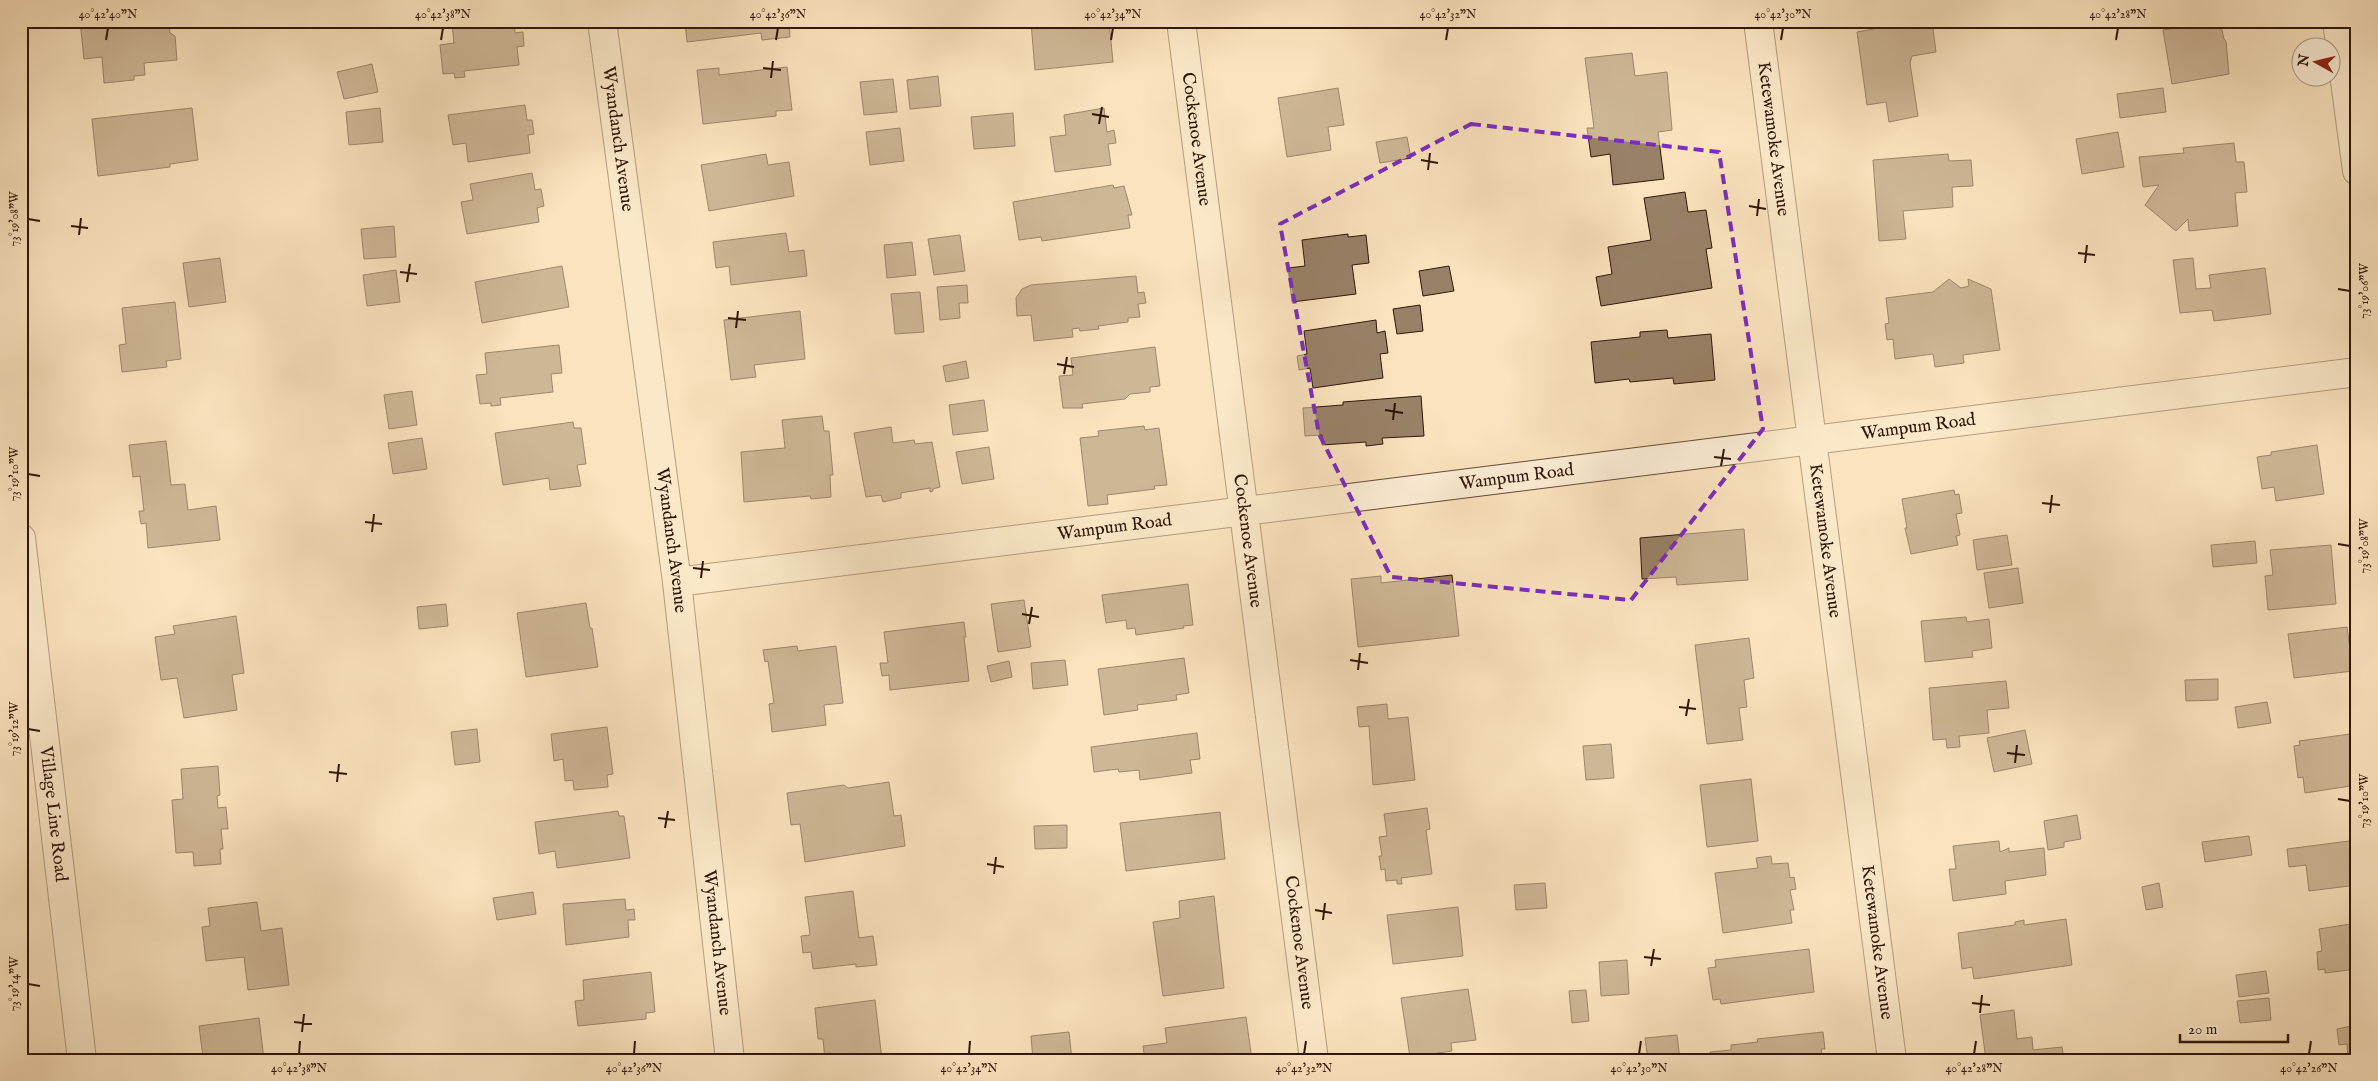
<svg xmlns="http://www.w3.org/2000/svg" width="2378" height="1081" font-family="'IM FELL English',serif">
<rect width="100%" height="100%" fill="#fae3be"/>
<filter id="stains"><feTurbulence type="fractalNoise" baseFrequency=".004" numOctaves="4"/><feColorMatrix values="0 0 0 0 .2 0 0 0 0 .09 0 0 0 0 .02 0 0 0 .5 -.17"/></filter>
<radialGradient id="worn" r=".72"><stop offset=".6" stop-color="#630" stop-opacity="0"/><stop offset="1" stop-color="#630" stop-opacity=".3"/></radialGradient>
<g fill="#998167" stroke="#2f1609">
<polygon points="80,21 147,21 147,25 169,23 170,33 175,36 177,60 144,63 145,75 134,76 134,80 104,83 102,57 84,59"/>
<polygon points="471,21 514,21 515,33 523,32 524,46 517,47 519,65 464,71 465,77 455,78 454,73 443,74 440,45 454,43 452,23"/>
<polygon points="685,21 789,21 790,37 762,40 761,33 687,42"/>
<polygon points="1047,21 1109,21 1113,62 1035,70 1031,23"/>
<polygon points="1917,21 1932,21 1936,52 1912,56 1910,63 1918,116 1889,122 1886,102 1867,105 1857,32"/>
<polygon points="2220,21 2224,39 2226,41 2229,74 2172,84 2163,30"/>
<polygon points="1632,53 1635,76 1667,72 1672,130 1658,132 1664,179 1613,185 1610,154 1591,157 1587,128 1594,128 1585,58"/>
<polygon points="372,64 378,92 344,99 337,72"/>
<polygon points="787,67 792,110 776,111 776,116 703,124 697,70 719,68 719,75"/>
<polygon points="938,76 941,106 910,109 907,80"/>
<polygon points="893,79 897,112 864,115 860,82"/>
<polygon points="1338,88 1344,125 1328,127 1331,150 1287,157 1278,98"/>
<polygon points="2163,88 2166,112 2120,118 2117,94"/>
<polygon points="525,105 527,120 532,120 534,134 528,135 530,153 468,162 466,143 453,145 448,115"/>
<polygon points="192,108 198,160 170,164 170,167 98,176 92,119"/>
<polygon points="380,108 383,142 349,145 346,112"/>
<polygon points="1104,108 1107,132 1114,130 1116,143 1108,144 1111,165 1055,172 1050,137 1066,135 1064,115"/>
<polygon points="1013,113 1015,146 974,149 971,117"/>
<polygon points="900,128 904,161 870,165 866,132"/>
<polygon points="2118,132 2124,167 2082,174 2076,139"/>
<polygon points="1407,137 1411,158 1380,163 1376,142"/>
<polygon points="2234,143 2236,162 2244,162 2247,192 2235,193 2238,226 2189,231 2188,219 2176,231 2145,205 2159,185 2143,187 2139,157 2184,153 2183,148"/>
<polygon points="766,154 768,165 789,162 794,196 709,211 701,165"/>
<polygon points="1948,154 1949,161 1971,160 1973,186 1952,187 1953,207 1903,211 1906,239 1879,241 1873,160"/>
<polygon points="532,173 535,190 541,189 544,206 537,208 539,222 467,234 461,202 473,200 470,184"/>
<polygon points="1113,185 1114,188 1124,186 1132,215 1128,215 1130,228 1042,241 1041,237 1019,240 1013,202"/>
<polygon points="1685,192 1688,212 1706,210 1712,248 1706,249 1712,288 1601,306 1596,277 1612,274 1608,247 1651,240 1644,198"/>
<polygon points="394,226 396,257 364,259 361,229"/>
<polygon points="786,233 789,252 804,250 807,276 731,285 729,266 716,268 713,242"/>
<polygon points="1348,234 1348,237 1366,235 1369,263 1352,265 1356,294 1292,302 1288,268 1305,266 1302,240"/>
<polygon points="960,235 965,271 934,275 928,239"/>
<polygon points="912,242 916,275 887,278 884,245"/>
<polygon points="220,258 226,302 189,307 183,263"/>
<polygon points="2193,258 2196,289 2211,288 2209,275 2265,268 2271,314 2214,321 2212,310 2180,313 2173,260"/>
<polygon points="562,266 569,307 482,323 475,282"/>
<polygon points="1449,266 1454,291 1423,296 1419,271"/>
<polygon points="396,270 400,302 367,306 363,275"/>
<polygon points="1136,276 1138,293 1144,292 1146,303 1138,304 1140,317 1128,318 1128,322 1098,326 1099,329 1080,331 1079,328 1072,329 1073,337 1034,341 1031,315 1017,316 1016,298 1022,289 1031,285"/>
<polygon points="1949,279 1961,288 1969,286 1968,279 1991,289 2000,350 1963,355 1964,363 1935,367 1933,354 1895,359 1893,339 1887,340 1885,324 1889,323 1886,298 1933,292"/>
<polygon points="967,285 968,303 959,303 960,318 940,320 937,287"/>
<polygon points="920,292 924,332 895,334 891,294"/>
<polygon points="175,302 181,359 166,361 167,367 122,372 119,345 126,344 122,308"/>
<polygon points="1420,305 1423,331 1397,334 1393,309"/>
<polygon points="800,311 805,359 754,365 756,377 731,380 724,320"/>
<polygon points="1376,320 1377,333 1385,331 1388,353 1380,354 1383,378 1313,388 1310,368 1299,370 1297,356 1307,354 1304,331"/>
<polygon points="1667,330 1668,338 1711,334 1715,380 1674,384 1673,378 1630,382 1629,379 1595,383 1591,342 1640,337 1640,332"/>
<polygon points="559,345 562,373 551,374 553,392 500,398 501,405 491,406 491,403 480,404 476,375 487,374 485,353"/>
<polygon points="1155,347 1160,386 1150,387 1150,392 1130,394 1125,399 1082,404 1083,408 1063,408 1059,376 1073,375 1071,358"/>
<polygon points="966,361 969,378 946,382 943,366"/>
<polygon points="412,391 417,425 389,429 384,395"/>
<polygon points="1421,396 1424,436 1382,438 1383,444 1366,446 1366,442 1322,445 1322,435 1305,436 1303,408 1343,405 1343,402"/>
<polygon points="984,400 988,431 953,435 949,405"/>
<polygon points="822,416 824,431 829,431 833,475 830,475 831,497 811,499 810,496 744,502 741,452 785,448 782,420"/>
<polygon points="573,422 574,428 581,428 586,464 577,465 581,486 550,490 549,478 503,485 495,433"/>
<polygon points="1144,426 1145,430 1159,428 1167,485 1154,486 1155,489 1107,495 1108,504 1088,506 1080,438 1099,436 1098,431"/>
<polygon points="891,427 893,443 914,440 915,444 932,442 940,487 933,489 933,491 930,492 930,488 901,493 901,498 883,502 881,495 866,497 854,433"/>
<polygon points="422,438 427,469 393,474 388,443"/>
<polygon points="166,441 171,485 185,484 188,510 216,506 220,540 148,548 146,523 141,524 139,511 144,511 140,476 133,477 129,445"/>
<polygon points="2317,445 2324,494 2276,501 2274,487 2262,489 2257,457 2271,455 2271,452"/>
<polygon points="989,447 994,479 962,484 956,452"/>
<polygon points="1954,490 1955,495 1959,494 1962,513 1956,514 1960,535 1956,536 1958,545 1911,554 1905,528 1907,528 1902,499"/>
<polygon points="1744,529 1748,580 1677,585 1676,577 1642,579 1640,538"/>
<polygon points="2007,535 2012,565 1977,570 1973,540"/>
<polygon points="2255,541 2257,563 2213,567 2211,545"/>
<polygon points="2331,545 2336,604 2268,610 2265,576 2273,575 2270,550"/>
<polygon points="2018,568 2023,603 1989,608 1984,573"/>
<polygon points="1452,575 1459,636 1358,647 1351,579 1381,576 1381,583"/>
<polygon points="1188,584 1193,625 1183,626 1184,628 1136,635 1135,628 1127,629 1126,620 1106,623 1102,595"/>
<polygon points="1024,600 1031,647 998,652 991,604"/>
<polygon points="586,603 590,628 592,628 598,667 526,677 517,613"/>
<polygon points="446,604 448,626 419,629 417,607"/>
<polygon points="236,616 244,673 232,675 237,710 184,718 177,678 161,680 155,637 175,634 173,626"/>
<polygon points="1966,617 1967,622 1989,619 1992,648 1972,651 1973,657 1925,662 1921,621"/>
<polygon points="964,622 966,637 964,637 969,681 890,690 889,675 882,676 880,663 888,663 884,632"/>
<polygon points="2347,627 2353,671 2294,678 2288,634"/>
<polygon points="1749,638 1754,678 1744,680 1747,707 1739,708 1743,740 1707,744 1695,645"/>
<polygon points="797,646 798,651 836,646 843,703 824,705 826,725 772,732 769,704 774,703 768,661 765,662 763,650"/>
<polygon points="1184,658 1189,693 1176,695 1177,700 1137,705 1138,710 1104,715 1098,669"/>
<polygon points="1065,660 1068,685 1033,689 1031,663"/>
<polygon points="1009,661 1012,677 991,682 987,666"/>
<polygon points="2218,679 2218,700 2186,701 2185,680"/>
<polygon points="2006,681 2009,708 1987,710 1989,733 1959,736 1960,747 1947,748 1946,739 1933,740 1929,688"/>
<polygon points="2267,702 2271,723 2238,728 2235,707"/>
<polygon points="1387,704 1388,719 1408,717 1415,780 1373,785 1369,726 1359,727 1357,707"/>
<polygon points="607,727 613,774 607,775 608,787 574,790 573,780 565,781 563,759 554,761 551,734"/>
<polygon points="477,729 480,762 455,765 451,732"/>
<polygon points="2025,730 2032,764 1994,772 1987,738"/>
<polygon points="1197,733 1200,759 1190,760 1192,773 1140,780 1139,770 1119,772 1118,769 1094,772 1091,747"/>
<polygon points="2357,733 2357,785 2305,793 2303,777 2298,778 2294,746 2300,745 2299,741"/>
<polygon points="1611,744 1614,778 1586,780 1583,746"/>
<polygon points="218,766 220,795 217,796 218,808 226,807 228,829 221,829 223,849 220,849 221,864 194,866 193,852 176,853 172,800 183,799 181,769"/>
<polygon points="1751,779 1758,841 1707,847 1700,785"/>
<polygon points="889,782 894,816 901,815 905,846 805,862 800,824 791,825 787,793 844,785 848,788"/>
<polygon points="1427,808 1430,829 1426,830 1432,874 1401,878 1402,884 1397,884 1397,880 1386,881 1385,869 1381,870 1379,856 1382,856 1379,837 1387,836 1384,814"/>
<polygon points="618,811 619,816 624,816 630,858 557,868 555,851 539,854 535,822"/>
<polygon points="1220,812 1225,859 1126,871 1120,823"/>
<polygon points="2077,815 2081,839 2064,842 2064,847 2048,850 2044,821"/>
<polygon points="1067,825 1067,848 1035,849 1034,826"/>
<polygon points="2249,836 2252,855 2205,862 2202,842"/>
<polygon points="2357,840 2357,885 2309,891 2306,865 2289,867 2287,849"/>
<polygon points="1999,841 2000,852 2009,848 2009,852 2044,848 2046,875 2005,881 2006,894 1953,901 1949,869 1956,869 1953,846"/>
<polygon points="1771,856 1772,864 1788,863 1790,878 1794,877 1796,889 1790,890 1794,910 1790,910 1792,923 1723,933 1715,873 1758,868 1756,858"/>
<polygon points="1545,883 1547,908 1516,910 1514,885"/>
<polygon points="2159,883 2163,907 2146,910 2142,887"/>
<polygon points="853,891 859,938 873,936 877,965 856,967 856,964 813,969 811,952 803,953 801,936 810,935 805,897"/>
<polygon points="533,892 536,914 497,920 493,898"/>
<polygon points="1214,896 1224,988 1163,996 1153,922 1180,918 1179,901"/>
<polygon points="625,899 626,910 634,909 635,920 628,920 629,937 566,945 563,904"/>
<polygon points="257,902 261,931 282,928 289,985 248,990 244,957 206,961 202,927 210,926 208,908"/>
<polygon points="1458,907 1463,956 1393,964 1387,915"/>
<polygon points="2066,919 2072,965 1974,979 1972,967 1962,969 1958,933 2015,925 2015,922 2024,920 2024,925"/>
<polygon points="2357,923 2357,969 2325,973 2325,969 2318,970 2317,952 2322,951 2319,929"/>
<polygon points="1809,949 1814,992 1721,1004 1720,999 1713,1000 1708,968 1716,967 1715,960"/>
<polygon points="1627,960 1629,994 1601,996 1599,962"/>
<polygon points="2266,971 2269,993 2239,997 2236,975"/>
<polygon points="651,972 655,1012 646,1013 646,1019 578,1026 575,1001 584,1000 583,980"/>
<polygon points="1468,989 1476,1040 1451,1043 1452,1051 1410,1057 1401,998"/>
<polygon points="1586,990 1589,1021 1572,1023 1569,991"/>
<polygon points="2269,998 2271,1020 2240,1023 2237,1001"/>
<polygon points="875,1000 882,1060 825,1060 823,1039 818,1039 815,1008"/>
<polygon points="2014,1010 2017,1039 2032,1037 2033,1050 2062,1047 2064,1060 1986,1060 1980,1015"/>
<polygon points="1246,1017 1252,1060 1145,1060 1143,1046 1167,1043 1165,1028"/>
<polygon points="259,1018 264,1060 201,1060 203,1057 199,1026"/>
<polygon points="2357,1025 2357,1060 2348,1060 2347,1044 2339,1045 2337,1029"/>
<polygon points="1069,1032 1072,1060 1033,1060 1031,1036"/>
<polygon points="1823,1032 1825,1049 1821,1049 1823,1060 1711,1060 1710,1052 1731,1050 1731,1045 1758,1042 1757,1039"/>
<polygon points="1677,1035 1680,1060 1648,1060 1645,1038"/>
</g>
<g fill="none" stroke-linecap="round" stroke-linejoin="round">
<g stroke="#624936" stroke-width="30">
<g id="minor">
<path id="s1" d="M602,21L677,582L730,1060"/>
<path id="s2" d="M1181,21L1314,1060"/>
<path id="s3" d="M1758,21L1892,1060"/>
<polyline points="2337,21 2357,171"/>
<path id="s4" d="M21,538L82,1060"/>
<path id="s5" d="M677,582L2357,372"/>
</g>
</g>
<use href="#minor" stroke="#fcedd5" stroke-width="28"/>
</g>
<path d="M0 0H2378V1081H0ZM1471,124L1719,152L1763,429L1631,600L1391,577L1319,434L1280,224Z" fill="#fae3be" fill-opacity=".55" fill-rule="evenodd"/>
<path fill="none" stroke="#7b2cbf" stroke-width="4" stroke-dasharray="10 6" stroke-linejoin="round" d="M1471,124L1719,152L1763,429L1631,600L1391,577L1319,434L1280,224Z"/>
<path fill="none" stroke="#2f1609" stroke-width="2" d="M106,40L108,28M441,40L443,28M776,40L778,28M1111,40L1113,28M1446,40L1448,28M1781,40L1783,28M2116,40L2118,28M763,68L781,70M771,78L773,61M1092,114L1109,117M1099,124L1102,107M1421,160L1438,163M1428,170L1430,153M1749,206L1766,209M1757,216L1759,199M28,219L40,221M71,226L88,228M79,235L81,218M2078,253L2095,255M2085,263L2087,245M400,272L417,274M407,282L410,264M2338,289L2350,291M728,318L746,320M736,328L738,311M1057,364L1074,367M1064,374L1067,357M1385,410L1403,413M1393,420L1395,403M1714,457L1731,459M1721,466L1724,449M28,474L40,476M2042,503L2060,505M2050,513L2052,495M365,522L382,524M372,532L374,514M2338,544L2350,546M693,568L710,570M701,578L703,561M1022,614L1039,617M1029,624L1032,607M1350,660L1368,663M1358,670L1360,653M1679,707L1696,709M1686,716L1689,699M28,729L40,731M2007,753L2025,755M2015,763L2017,745M329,772L347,774M337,782L339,764M2338,799L2350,801M658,818L675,820M665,828L668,811M987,864L1004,867M994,874L996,857M1315,910L1332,913M1323,920L1325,903M1644,957L1661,959M1651,966L1654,949M28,984L40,986M1972,1003L1990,1005M1980,1013L1982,995M294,1022L312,1024M302,1032L304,1014M299,1054L300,1041M634,1054L635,1041M969,1054L970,1041M1304,1054L1306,1041M1639,1054L1641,1041M1974,1054L1976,1041M2309,1054L2311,1041"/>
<g text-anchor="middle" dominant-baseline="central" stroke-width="4.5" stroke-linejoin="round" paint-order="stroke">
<g font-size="18" fill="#2f1609" stroke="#fcedd5">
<text stroke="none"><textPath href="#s1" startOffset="119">Wyandanch Avenue</textPath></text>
<text stroke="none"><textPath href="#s2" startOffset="119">Cockenoe Avenue</textPath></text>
<text stroke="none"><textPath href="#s3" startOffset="119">Ketewamoke Avenue</textPath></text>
<text stroke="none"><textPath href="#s5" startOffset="1251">Wampum Road</textPath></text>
<text stroke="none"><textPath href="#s5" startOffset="846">Wampum Road</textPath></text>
<text stroke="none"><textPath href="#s5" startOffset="441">Wampum Road</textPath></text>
<text stroke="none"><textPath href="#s1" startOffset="524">Wyandanch Avenue</textPath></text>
<text stroke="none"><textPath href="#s2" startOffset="524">Cockenoe Avenue</textPath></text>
<text stroke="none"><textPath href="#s3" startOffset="524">Ketewamoke Avenue</textPath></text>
<text stroke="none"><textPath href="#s4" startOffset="278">Village Line Road</textPath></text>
<text stroke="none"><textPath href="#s1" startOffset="929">Wyandanch Avenue</textPath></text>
<text stroke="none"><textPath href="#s2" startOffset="929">Cockenoe Avenue</textPath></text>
<text stroke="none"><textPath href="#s3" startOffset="929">Ketewamoke Avenue</textPath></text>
</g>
</g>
<rect width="2378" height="1081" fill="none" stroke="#fae3be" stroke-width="55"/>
<g transform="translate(2316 62) rotate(278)"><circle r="24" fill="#fcedd5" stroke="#aa9783"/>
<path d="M0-4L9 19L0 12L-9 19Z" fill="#8f2418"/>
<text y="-8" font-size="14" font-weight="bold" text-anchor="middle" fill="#2f1609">N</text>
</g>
<path d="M2180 1034v8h108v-8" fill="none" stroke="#2f1609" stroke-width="2.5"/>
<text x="2188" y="1034" font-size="15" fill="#2f1609" stroke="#fcedd5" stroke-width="4" paint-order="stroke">20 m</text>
<rect x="28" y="28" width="2322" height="1026" fill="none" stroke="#2f1609" stroke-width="2"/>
<g font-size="12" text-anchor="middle" fill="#2f1609">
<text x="108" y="18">40°42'40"N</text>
<text x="443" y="18">40°42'38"N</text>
<text x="778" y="18">40°42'36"N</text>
<text x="1113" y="18">40°42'34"N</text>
<text x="1448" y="18">40°42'32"N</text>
<text x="1783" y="18">40°42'30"N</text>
<text x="2118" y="18">40°42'28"N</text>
<text transform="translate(14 219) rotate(-90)" y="4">73°19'08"W</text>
<text transform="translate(2364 291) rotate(-90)" y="4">73°19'06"W</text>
<text transform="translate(14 474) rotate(-90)" y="4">73°19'10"W</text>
<text transform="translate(2364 546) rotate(-90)" y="4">73°19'08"W</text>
<text transform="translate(14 729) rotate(-90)" y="4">73°19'12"W</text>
<text transform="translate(2364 801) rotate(-90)" y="4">73°19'10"W</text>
<text transform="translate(14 984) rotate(-90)" y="4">73°19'14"W</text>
<text x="299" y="1072">40°42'38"N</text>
<text x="634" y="1072">40°42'36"N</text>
<text x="969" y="1072">40°42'34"N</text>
<text x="1304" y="1072">40°42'32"N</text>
<text x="1639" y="1072">40°42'30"N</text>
<text x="1974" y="1072">40°42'28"N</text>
<text x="2309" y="1072">40°42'26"N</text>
</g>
<rect width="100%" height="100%" filter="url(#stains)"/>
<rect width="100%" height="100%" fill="url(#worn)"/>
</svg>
